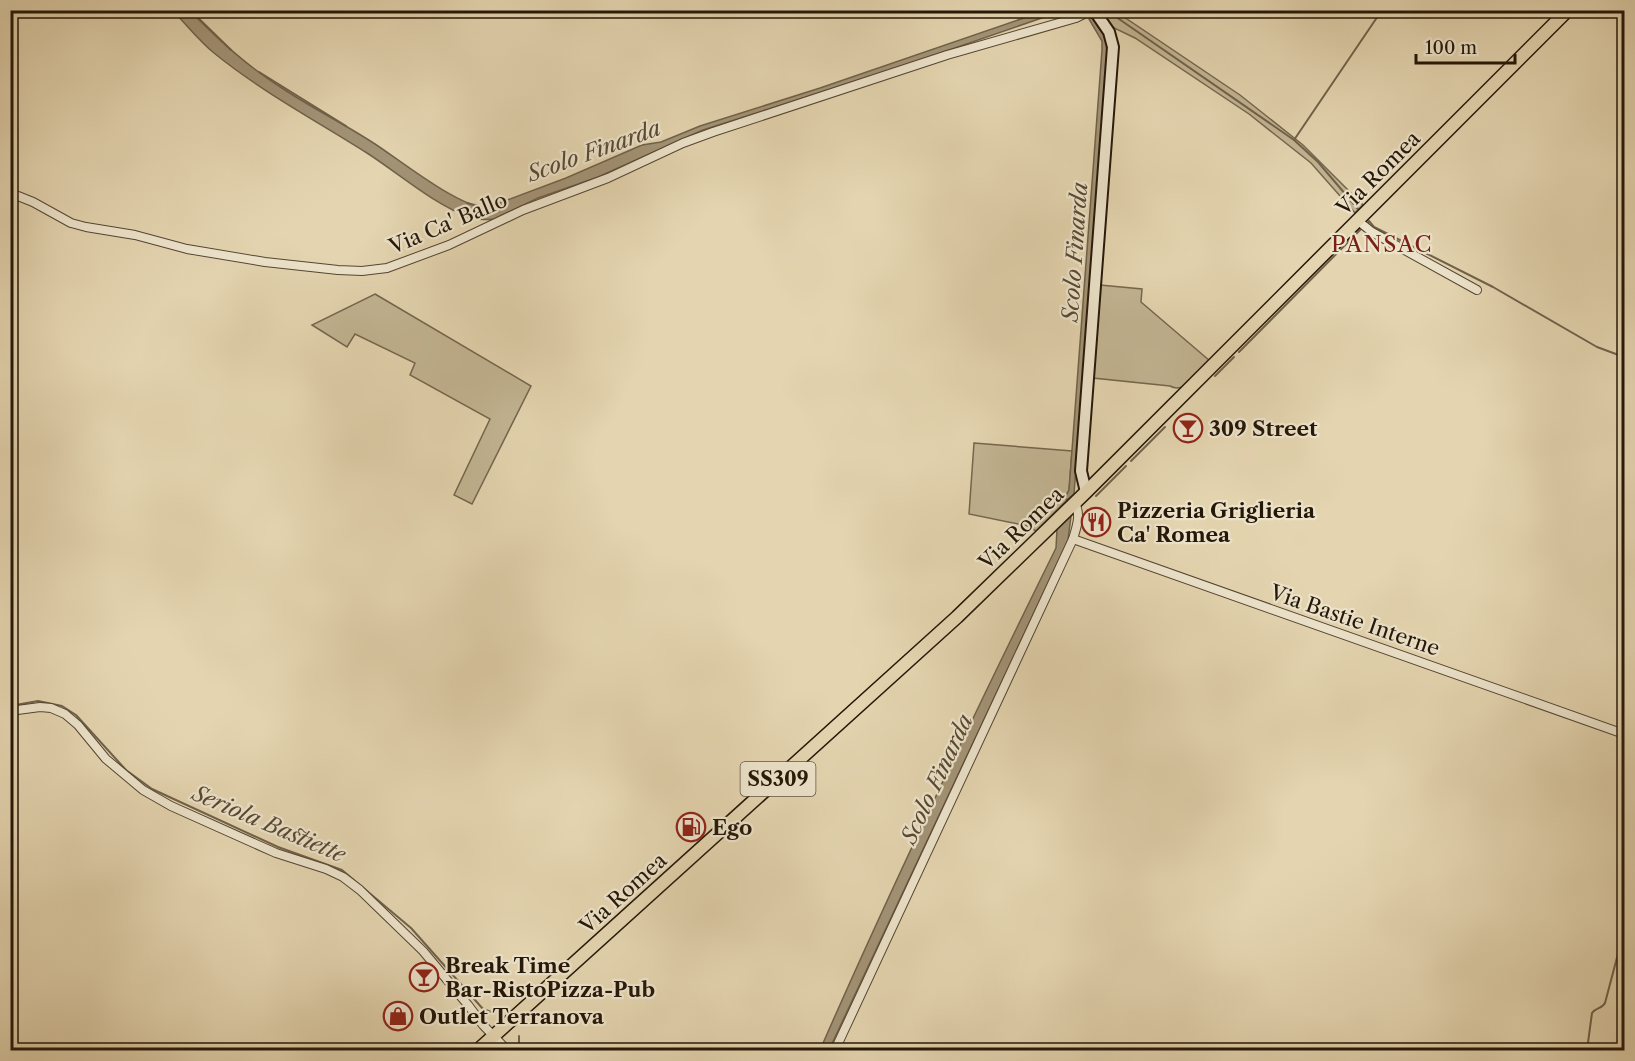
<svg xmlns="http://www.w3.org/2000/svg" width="1635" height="1061" font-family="'Libre Caslon Text',serif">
<rect width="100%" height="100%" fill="#e4d5b0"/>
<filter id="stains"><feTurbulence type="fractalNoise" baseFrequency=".00333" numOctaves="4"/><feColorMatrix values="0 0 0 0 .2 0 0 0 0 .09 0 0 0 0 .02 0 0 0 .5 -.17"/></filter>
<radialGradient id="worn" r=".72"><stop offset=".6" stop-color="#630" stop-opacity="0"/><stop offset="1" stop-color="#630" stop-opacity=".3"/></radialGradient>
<g fill="#c3b593" stroke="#74664e" stroke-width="1.5">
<polygon points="1098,11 1115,11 1240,95 1303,145 1363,205 1355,213 1311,163 1249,114 1135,38 1112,27"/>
<path d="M1100,285L1142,289L1141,302L1210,361C1201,370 1185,395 1170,386L1093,378Z"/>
<polygon points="375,294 531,386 472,504 454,495 490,419 410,375 415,363 355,334 347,347 312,325"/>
<polygon points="974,443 1072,451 1069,490 1065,498 1067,500 1036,531 1028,526 969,514"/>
</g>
<g fill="#a39477" stroke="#70624b" stroke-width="1.5">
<path d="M173,11H190C219,40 249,68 285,90C314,109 346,125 375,144C401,161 457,206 486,208L566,178L642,145L661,142L700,126L820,88L1044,11H1062L891,70L703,130L598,177L538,198L494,219C486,220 479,220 471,218C433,204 401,175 367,153C315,120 262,92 214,53C199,41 186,24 173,11Z"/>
<path d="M1093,17C1102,30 1107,39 1107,54L1074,494L1067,500L1065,498L1069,490L1102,50V41L1089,19Z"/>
<path d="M1071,516L1068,540L829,1050H820C894,881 974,714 1056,548L1057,529Z"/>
</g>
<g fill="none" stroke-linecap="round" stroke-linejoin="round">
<g stroke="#70624b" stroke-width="2">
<polyline points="190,10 231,50"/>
<polyline points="1106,10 1294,140 1318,162 1358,209"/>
<polyline points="259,72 346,126"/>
<polyline points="1294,140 1382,10"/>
<polyline points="467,203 482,207 496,204"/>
<polyline points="1368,223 1369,221 1374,227 1493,287 1597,347 1624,357"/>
<polyline points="1239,352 1362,228"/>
<polyline points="1215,376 1234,357"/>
<polyline points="1131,461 1165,427"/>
<polyline points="1096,496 1126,466"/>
<polyline points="10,706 38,701 62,706 76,715 126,770 152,789 278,847 342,870 411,928 483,1009 494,1013"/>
<polyline points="519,1036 519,1044 521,1050"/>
<path d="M1587,1050L1592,1013C1596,1007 1602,1009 1605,1003L1624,931"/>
</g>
<g stroke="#544632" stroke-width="10">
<g id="street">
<polyline points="10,197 18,196 33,202 71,223 86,227 135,235 187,249 265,262 338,270 362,271 387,268 449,245 523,210 608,178 683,143 713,132 947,55 1076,18 1092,10"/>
<polyline points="1357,220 1372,232 1477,290"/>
<polyline points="1073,539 1624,734"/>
<polyline points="10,711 40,707 51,708 65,714 78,725 106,759 143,790 171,806 276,853 326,869 343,877 360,890 423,951 468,1005 483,1025 507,1050"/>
<path d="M835,1050L1073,539C1077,526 1081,515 1075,503"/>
</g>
</g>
<g stroke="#241708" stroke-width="14">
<polyline id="secondary" points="1086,492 1081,471 1113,47 1109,32 1094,10"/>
</g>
<g stroke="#241708" stroke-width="15">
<polyline id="primary" points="478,1050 957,617 1086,492 1568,10"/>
</g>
<use href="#street" stroke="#ede4cc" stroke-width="8"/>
<use href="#secondary" stroke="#ede4cc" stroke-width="10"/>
<use href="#primary" stroke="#e4d5b0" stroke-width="12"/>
</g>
<defs>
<g id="bar-ring" transform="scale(1.5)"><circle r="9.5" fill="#ede4cc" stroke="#8f2418" stroke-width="1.5"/><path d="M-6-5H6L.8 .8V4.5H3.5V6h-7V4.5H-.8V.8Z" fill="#8f2418"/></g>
<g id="restaurant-ring" transform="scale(1.5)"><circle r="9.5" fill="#ede4cc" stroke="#8f2418" stroke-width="1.5"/><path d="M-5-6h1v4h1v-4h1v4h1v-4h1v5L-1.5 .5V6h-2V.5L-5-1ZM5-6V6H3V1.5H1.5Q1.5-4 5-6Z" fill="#8f2418"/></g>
<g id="fuel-ring" transform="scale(1.5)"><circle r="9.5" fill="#ede4cc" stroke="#8f2418" stroke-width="1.5"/><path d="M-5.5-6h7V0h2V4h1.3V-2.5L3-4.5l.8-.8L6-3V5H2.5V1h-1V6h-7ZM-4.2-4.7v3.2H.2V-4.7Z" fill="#8f2418"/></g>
<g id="shop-ring" transform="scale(1.5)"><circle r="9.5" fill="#ede4cc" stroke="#8f2418" stroke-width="1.5"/><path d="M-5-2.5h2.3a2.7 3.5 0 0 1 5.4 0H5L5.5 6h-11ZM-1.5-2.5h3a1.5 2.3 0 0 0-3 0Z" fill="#8f2418"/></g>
</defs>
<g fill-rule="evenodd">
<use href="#bar-ring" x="1188" y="428"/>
<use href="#restaurant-ring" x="1096" y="522"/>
<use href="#fuel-ring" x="691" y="827"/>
<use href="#bar-ring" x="424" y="977"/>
<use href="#shop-ring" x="398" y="1016"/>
</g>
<g text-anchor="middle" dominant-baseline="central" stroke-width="4.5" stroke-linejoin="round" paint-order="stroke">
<rect fill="#ede4cc" stroke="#605443" stroke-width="1.5" x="740.5" y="762" width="75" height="34" rx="4.5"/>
<g font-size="20" font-weight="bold" fill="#241708">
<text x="778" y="779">SS309</text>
</g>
<g font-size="21" fill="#241708" stroke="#ede4cc">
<text transform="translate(1378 173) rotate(-45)">Via Romea</text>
<text transform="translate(448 223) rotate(-23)">Via Ca' Ballo</text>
<text transform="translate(1021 528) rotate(-44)">Via Romea</text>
<text transform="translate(1355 620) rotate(19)">Via Bastie Interne</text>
<text transform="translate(623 893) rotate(-42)">Via Romea</text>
</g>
<g font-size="21" font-weight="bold" fill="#241708" stroke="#ede4cc" text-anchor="start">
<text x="1209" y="428">309 Street</text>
<text x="1117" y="510">Pizzeria Griglieria<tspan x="1117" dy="24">Ca' Romea</tspan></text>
<text x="712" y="827">Ego</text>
<text x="445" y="965">Break Time<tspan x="445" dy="24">Bar-RistoPizza-Pub</tspan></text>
<text x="419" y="1016">Outlet Terranova</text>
</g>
<g font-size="22" font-style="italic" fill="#574934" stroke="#ede4cc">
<text transform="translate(594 151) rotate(-20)">Scolo Finarda</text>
<text transform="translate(1075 252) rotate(-86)">Scolo Finarda</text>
<text transform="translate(937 779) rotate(-65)">Scolo Finarda</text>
<text transform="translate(269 824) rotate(23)">Seriola Bastiette</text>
</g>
<g font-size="22" letter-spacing="1.5" fill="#7a1f14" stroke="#ede4cc">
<text x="1382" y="244">PANSAC</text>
</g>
</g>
<rect width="1635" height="1061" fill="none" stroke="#e4d5b0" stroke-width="36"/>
<rect x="12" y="12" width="1611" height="1037" fill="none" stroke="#241708" stroke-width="3"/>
<rect x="18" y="18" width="1599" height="1025" fill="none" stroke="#241708" stroke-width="1.5"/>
<path d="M1416 54v9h99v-9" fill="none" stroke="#241708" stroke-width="3"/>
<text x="1425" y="54" font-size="18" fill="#241708" stroke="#ede4cc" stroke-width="4.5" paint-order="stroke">100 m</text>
<rect width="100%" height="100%" filter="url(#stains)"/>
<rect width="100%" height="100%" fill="url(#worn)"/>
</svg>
